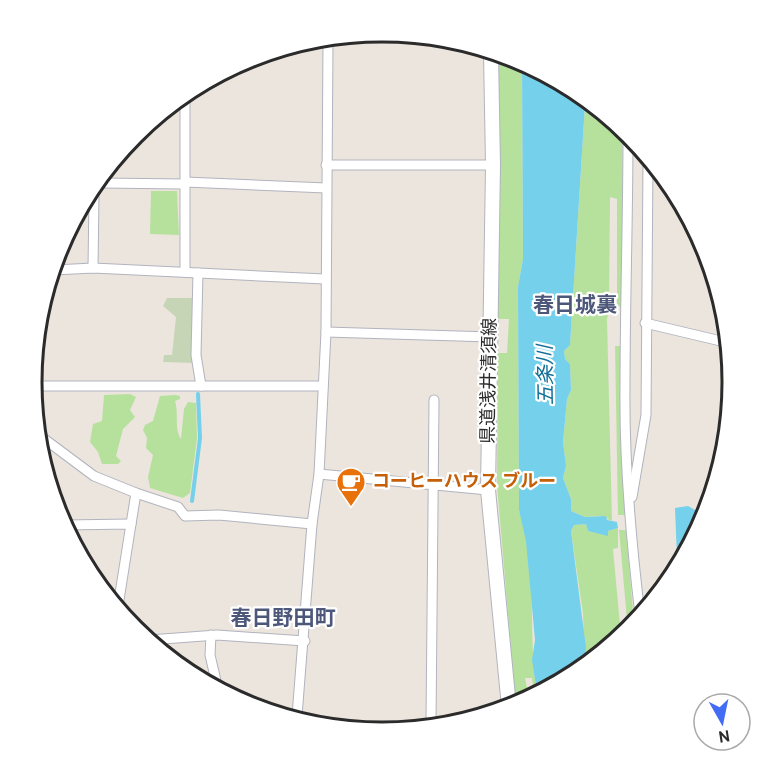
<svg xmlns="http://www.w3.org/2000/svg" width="764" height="764" font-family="Overpass,'Noto Sans JP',sans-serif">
<rect width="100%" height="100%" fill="#ece5dd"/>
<g fill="#b6e19c">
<path d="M497,54L522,62L523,259L518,287L519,510C539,569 527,633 537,692L534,694L532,678H525L529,697L516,706L497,485L498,353H507L509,319H498Z"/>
<polygon points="585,104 622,129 624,306 617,307 617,199 610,197 609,311 607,319 612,521 607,519 606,516 585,517 571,511 571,499 563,478 566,466 563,442 567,399 571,390 570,364 565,359 564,351 570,345"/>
<polygon points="151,191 177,191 179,235 150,234"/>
<polygon points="615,346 622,346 621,433 625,515 618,515"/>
<polygon points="104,395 130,394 136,397 130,410 135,417 123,429 116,456 121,461 118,464 102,464 98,452 90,442 93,424 102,421"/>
<path d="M175,395L180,396V399L175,401C179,413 174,429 181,439L184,409L188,402L196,403L197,438L190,493L183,498L150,488L148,477L153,455L146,448L147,438L143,430L145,425L153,421L160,396Z"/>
<polygon points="586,524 588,531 608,535 608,531 618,528 618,548 613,549 621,636 584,660 583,614 571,531 574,525"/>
<polygon points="619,530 626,530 634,623 628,631"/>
</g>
<polygon fill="#c6d5b5" points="167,298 193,298 193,363 163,362 164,355 172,355 176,317 163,306"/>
<g fill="#74d0eb">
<polygon points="522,62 585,104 570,345 564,351 565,359 570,364 571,390 567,399 563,442 566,466 563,478 571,499 571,511 585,517 606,516 607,520 617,522 618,528 608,531 608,536 588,531 586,524 574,525 571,531 586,648 584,660 537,692 532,660 535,640 526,541 519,510 518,287 523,259"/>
<polygon points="688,506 706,516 677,558 675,508"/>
</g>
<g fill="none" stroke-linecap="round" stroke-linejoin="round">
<polyline stroke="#74d0eb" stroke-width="4" points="192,501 200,438 198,394"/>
<g stroke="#b1b4be" stroke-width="11">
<g id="minor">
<polyline points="185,100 185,272"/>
<path d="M628,133C628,218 625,303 625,388C624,463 631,540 640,615"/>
<polyline points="326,165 493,165"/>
<polyline points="185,182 326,188"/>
<polyline points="101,183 185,184"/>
<polyline points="93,268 94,195"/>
<polyline points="54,270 93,268 325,279"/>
<polyline points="198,273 196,355 201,386"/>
<polyline points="645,323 725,342"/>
<polyline points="326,332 491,337"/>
<polyline points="32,386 323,386"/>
<polyline points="43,438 94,476 136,493 131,524"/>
<polyline points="319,474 488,490"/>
<polyline points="136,493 178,507 185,516 219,515 312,524"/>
<polyline points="632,497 646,415 648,162"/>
<polyline points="64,525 131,524 118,606"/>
<polyline points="211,635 210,655 217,685"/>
<polyline points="149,640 217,635 305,641"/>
<polyline points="297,716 312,524 319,474 326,332 328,42"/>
<polyline points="431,723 434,400"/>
</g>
</g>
<g stroke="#b1b4be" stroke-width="16">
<polyline id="secondary" points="491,53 493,165 488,490 509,707"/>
</g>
<use href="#minor" stroke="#fff" stroke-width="9"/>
<use href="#secondary" stroke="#fff" stroke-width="14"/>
</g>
<defs>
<g id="cafe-pin" transform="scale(1.5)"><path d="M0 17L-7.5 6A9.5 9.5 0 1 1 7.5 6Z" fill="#e8710a" stroke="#fff"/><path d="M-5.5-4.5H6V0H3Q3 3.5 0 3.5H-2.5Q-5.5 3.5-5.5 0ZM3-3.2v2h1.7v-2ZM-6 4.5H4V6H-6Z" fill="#fff"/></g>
</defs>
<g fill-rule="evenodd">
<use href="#cafe-pin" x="351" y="482"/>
</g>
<g text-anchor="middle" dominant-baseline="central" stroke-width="4.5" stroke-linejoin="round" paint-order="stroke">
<g font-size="18" fill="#2b2b2b" stroke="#fff">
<text transform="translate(490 381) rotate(-89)">県道浅井清須線</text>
</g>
<g font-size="18" font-weight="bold" fill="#c56008" stroke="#fff" text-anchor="start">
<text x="372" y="482">コーヒーハウス ブルー</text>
</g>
<g font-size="20" font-style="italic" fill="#127098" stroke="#fff">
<text transform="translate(547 375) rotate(-91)">五条川</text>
</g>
<g font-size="21" font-weight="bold" fill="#4c577a" stroke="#fff">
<text x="575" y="306">春日城裏</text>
<text x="283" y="619">春日野田町</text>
</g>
</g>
<path d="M0 0H764V764H0ZM42 382a340 340 0 1 1 680 0a340 340 0 1 1-680 0Z" fill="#fff" fill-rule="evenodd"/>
<path fill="none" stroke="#2b2b2b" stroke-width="3" d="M42 382a340 340 0 1 1 680 0a340 340 0 1 1-680 0Z"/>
<g transform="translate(722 722) rotate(171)"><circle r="28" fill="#ffffff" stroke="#aaaaaa" stroke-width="1.5"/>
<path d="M0-4.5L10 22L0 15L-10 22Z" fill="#436cf4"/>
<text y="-9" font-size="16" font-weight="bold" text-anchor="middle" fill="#2b2b2b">N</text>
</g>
</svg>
